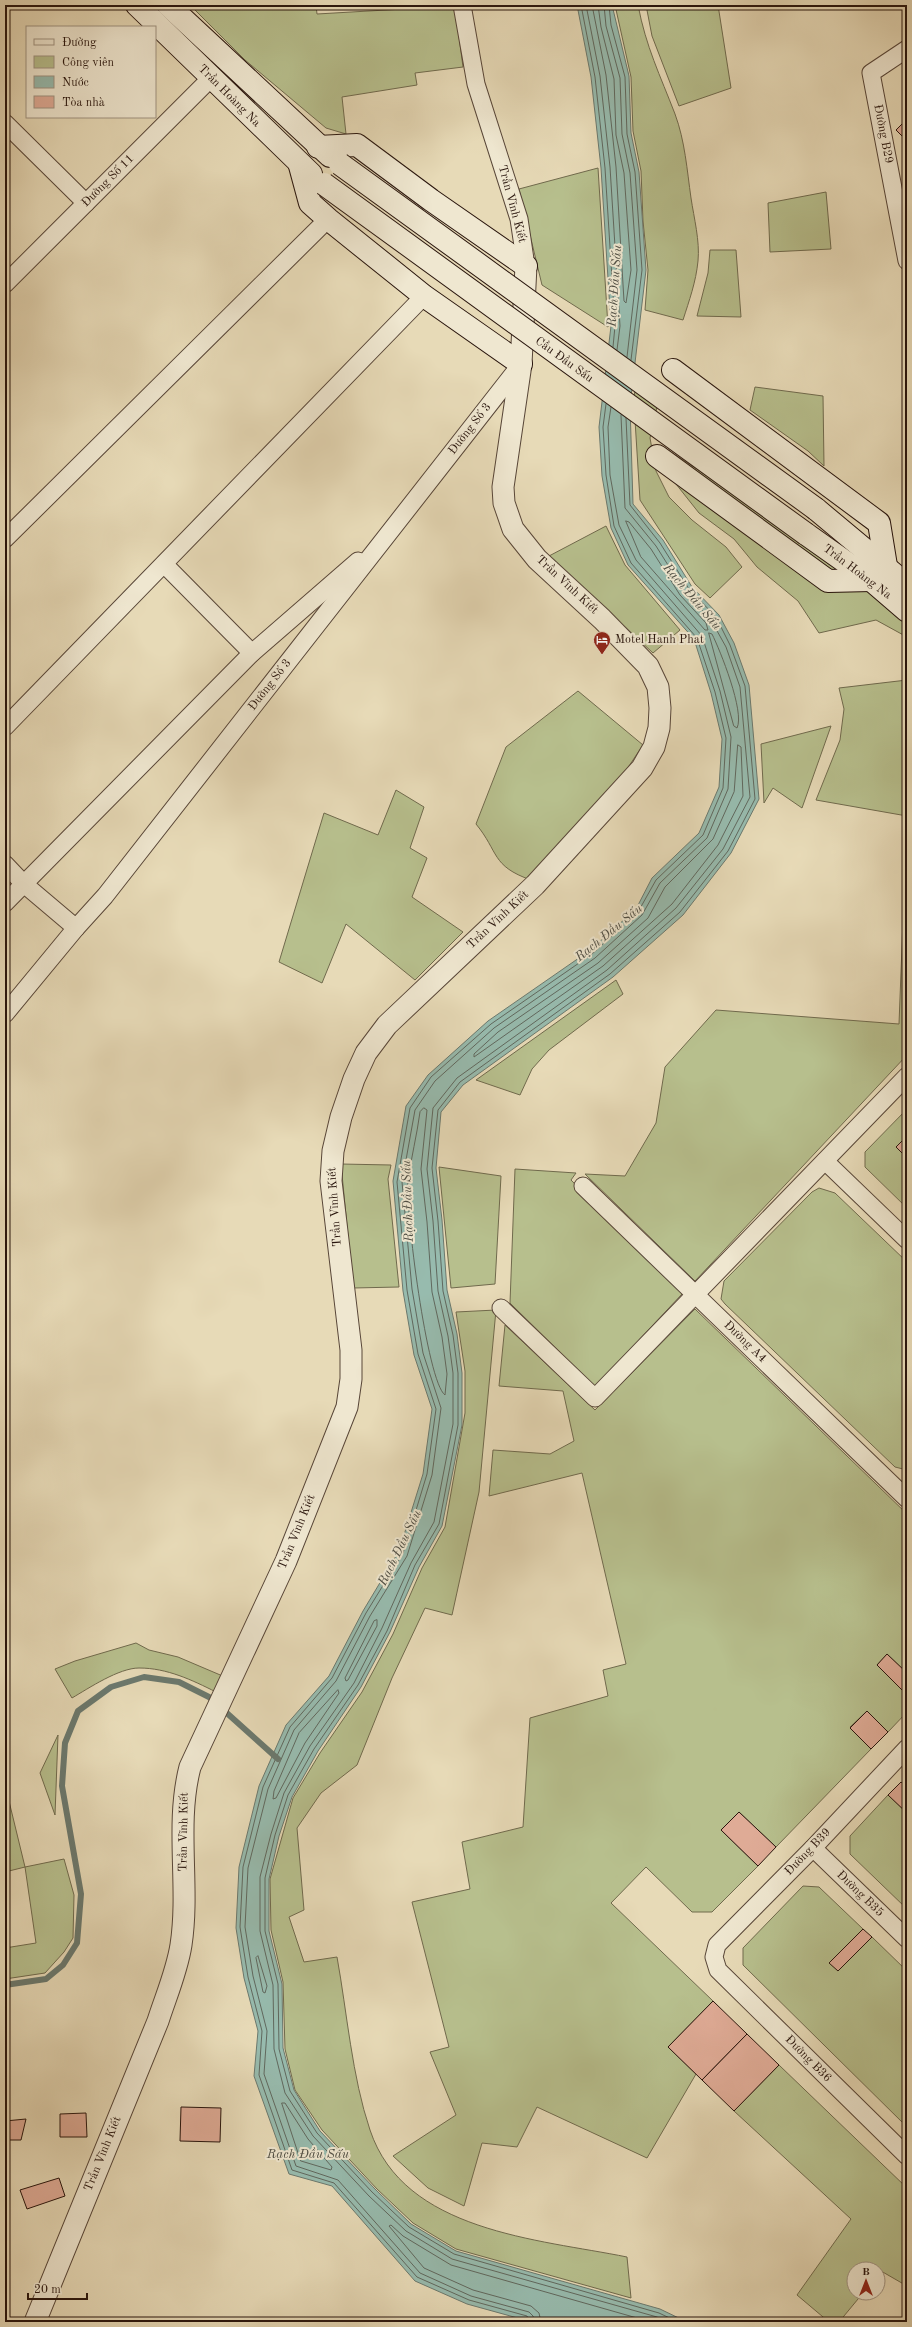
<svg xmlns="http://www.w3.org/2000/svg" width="912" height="2327" font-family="'Old Standard TT',serif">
<rect width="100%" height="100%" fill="#e7dab7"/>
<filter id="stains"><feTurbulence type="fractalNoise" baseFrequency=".005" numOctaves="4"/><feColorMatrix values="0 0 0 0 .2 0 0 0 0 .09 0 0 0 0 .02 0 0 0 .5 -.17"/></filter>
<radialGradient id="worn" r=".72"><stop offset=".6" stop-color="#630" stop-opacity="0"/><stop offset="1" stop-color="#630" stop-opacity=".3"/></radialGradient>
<g fill="#b7bf8d" stroke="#706a4d">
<polygon points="190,5 316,5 317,14 455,6 463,67 415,73 417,85 342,97 346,134 326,128 245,60"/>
<path d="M615,5H638C646,47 660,75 675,114C685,141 687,170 691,198C694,218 700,241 698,261C696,282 689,301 683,320L645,310L648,270L643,221L641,171L633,131L631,77Z"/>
<polygon points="646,5 718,5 731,88 679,106 652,36"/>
<polygon points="598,168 608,327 542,285 519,189"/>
<polygon points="826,192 831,249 770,252 768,203"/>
<polygon points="710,250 736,250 741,317 697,316 708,273"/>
<polygon points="635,387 658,402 650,438 656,471 669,497 692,520 726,547 742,567 710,598 695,584 640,500 634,404"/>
<polygon points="755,387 823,396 824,466 808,451 750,410"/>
<polygon points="665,448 757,509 830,565 907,601 907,637 876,620 819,633 798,601 757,567 734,539 699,513 672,479"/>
<polygon points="606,526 625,565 680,630 653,653 549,556"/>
<polygon points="907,680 907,1055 695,1281 585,1174 625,1176 656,1123 665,1067 716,1010 899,1024 907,816 816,800 840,740 844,709 839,688"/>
<path d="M578,691L643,745L625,772L531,880C491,866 499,852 476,824L506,747Z"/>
<polygon points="831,726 802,808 773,788 764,803 761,744"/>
<polygon points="396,790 424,807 410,848 427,858 412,897 463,932 415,980 346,924 322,983 279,962 324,813 378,835"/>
<polygon points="616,980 623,994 549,1050 532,1069 520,1095 476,1080"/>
<polygon points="907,1109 907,1136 896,1147 907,1158 907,1208 865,1167 865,1152"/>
<polygon points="341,1164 391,1165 388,1179 399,1287 353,1288"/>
<polygon points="439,1167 501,1176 495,1284 451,1288"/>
<polygon points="515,1169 576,1173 571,1180 682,1294 595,1387 510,1303"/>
<polygon points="819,1188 835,1193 907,1262 907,1470 895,1467 725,1304 721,1299 724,1281 812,1192"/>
<polygon points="695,1309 907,1514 907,1673 887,1654 877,1665 907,1695 907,1712 888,1732 867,1711 850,1727 871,1749 776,1847 739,1812 721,1830 758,1866 712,1912 692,1912 646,1867 611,1903 713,2001 668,2047 696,2074 647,2158 537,2107 517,2147 482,2143 464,2206 428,2188 393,2156 456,2115 430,2052 449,2047 412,1902 470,1889 462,1842 523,1827 530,1718 608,1696 603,1670 626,1664 582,1473 489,1496 493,1450 550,1454 574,1441 563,1391 499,1386 505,1325 595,1410"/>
<path d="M496,1310L479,1492L452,1615L425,1608L392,1678L357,1765L321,1793L297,1828L304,1910L289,1917L304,1962L337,1957C347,2012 352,2077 370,2130C404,2232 538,2239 627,2257L631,2298L456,2249L413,2223L377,2189L322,2130L295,2090L285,2049L283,1982L271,1930L270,1879L293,1798L320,1753L362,1692L393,1634L422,1568L445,1527L465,1413V1371L456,1312Z"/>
<path d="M136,1643L149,1650L178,1657L225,1677L216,1692C192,1680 167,1668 139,1668C119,1668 89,1688 72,1698L55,1669L75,1661Z"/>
<polygon points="58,1735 55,1815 40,1773"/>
<polygon points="888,1795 907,1813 907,1909 850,1854 850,1836"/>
<polygon points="5,1797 8,1797 25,1867 64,1859 74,1895 73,1938 64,1952 45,1973 5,1979 5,1948 36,1943 25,1867 5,1872"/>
<polygon points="803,1886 819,1887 863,1929 830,1963 838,1971 872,1937 907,1971 907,2127 743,1965 743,1948"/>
<polygon points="779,2065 907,2188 907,2286 881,2271 878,2274 878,2269 854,2269 854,2293 863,2293 839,2322 829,2322 797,2295 851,2219 734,2111"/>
</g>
<polygon fill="#97bbae" stroke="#6b796e" points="577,5 612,5 629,76 631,133 639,172 646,270 630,405 633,504 663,540 692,587 719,615 734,643 749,685 759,799 731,853 683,915 613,977 463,1085 441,1112 436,1168 442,1220 447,1290 457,1334 462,1373 462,1425 442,1526 419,1567 390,1632 361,1687 318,1751 292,1797 279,1836 269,1879 269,1931 282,1984 283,2048 294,2090 320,2131 375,2189 411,2224 456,2251 660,2309 687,2322 532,2322 467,2304 415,2281 332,2186 289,2174 254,2076 258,2031 244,1978 236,1928 239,1867 259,1786 286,1725 329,1676 363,1611 399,1551 423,1474 432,1409 414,1355 403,1291 393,1181 406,1106 428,1075 488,1021 589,951 636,909 652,878 699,833 719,787 722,739 711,693 694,639 628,565 611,528 602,476 599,427 611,326 601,168 591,77"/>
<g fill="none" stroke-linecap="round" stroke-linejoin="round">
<g stroke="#60685e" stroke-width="1">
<polyline points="581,5 595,77 605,168 615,326 613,347"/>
<polyline points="586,5 600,76 610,167 620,326 617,350"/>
<polyline points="592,5 606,75 616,167 624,301 626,303 631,270 624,173 616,135 614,79 601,27 598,5"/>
<polyline points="604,5 606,26 620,78 622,134 630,173 637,270 627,357"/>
<polyline points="609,5 611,25 625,77 627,134 635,172 642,270 631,360"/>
<polyline points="621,415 625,508 656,546 685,592 711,620 726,647 740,687 750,797 723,849 676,908 607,970 457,1078 433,1108 427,1169 433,1221 438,1291 448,1336 453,1373 453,1424 434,1522 411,1563 382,1628 354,1683 310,1746 284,1793 271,1834 260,1877 260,1931 273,1985 274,2049 285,2093 313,2136 369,2196 406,2231 452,2259 657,2317 666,2322"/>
<polyline points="626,418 630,505 660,543 689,589 716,617 730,645 745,686 755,799 728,851 680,912 610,974 460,1082 438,1110 432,1168 438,1221 443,1291 453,1335 458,1373 458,1425 439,1524 415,1565 387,1631 358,1685 314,1749 288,1795 275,1835 265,1878 265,1931 278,1984 279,2049 290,2091 317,2133 372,2192 409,2227 454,2254 659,2313 678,2322"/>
<polygon points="626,521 629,522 651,549 680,595 706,623 708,630 705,630 641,557"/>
<path d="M709,633L712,634C720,650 745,712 737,728L734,726Z"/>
<polygon points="738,745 741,747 743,796 718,845 672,904 603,966 474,1057 474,1054 498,1032 598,963 648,918 665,887 713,839 734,792"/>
<path d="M424,1108L427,1110L421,1169L427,1222L432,1292L442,1337L447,1374L445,1395C427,1382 405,1208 408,1181C411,1158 417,1135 420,1112Z"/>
<polygon points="377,1620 377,1626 348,1680 346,1681 345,1678 374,1621"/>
<polygon points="338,1690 339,1693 305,1743 276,1798 273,1799 274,1791 299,1733"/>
<polygon points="258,1956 267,1986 265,1993 263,1992 256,1958"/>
<polygon points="282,2103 285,2103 308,2139 332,2167 331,2170 301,2161"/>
<polyline points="530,2322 527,2316 469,2300 417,2277 334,2183 292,2170 259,2075 262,2031 248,1977 240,1927 243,1867 263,1787 290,1727 332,1678 366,1613 403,1553 427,1474 436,1409 418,1354 407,1290 397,1182 410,1108 431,1077 491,1024 592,954 638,912 656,880 703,835 723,788 726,738 715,692 697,638 631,563 614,526 606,475 603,427 606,404"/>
<polyline points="535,2322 533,2316 529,2312 471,2296 420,2273 338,2180 296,2166 264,2074 267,2031 253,1976 245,1927 248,1868 268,1789 294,1730 336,1681 370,1616 407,1556 432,1475 441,1408 423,1353 412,1289 402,1182 415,1110 435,1081 494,1028 595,958 642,915 660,883 707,838 728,789 731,737 720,691 702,636 636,560 619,525 610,475 608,427 611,407"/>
<polyline points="541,2322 539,2313 531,2306 473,2290 424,2268 389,2226 391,2225 403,2236 451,2265 651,2322"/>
</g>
<polyline stroke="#6b796e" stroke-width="6" points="5,1985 46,1979 63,1965 77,1943 81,1894 62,1786 65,1743 78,1711 111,1687 144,1677 179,1682 209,1697 278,1759"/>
</g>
<g fill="#dfab96" stroke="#29150d">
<polygon points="907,119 907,141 896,130"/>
<polygon points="907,1136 907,1154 905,1156 896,1147"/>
<polygon points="887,1654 907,1673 907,1695 877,1665"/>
<polygon points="867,1711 888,1732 871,1749 850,1728"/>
<polygon points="901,1782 907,1787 907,1813 888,1795"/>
<polygon points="739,1812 776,1847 758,1866 721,1830"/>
<polygon points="863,1929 872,1937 838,1971 829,1963"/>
<polygon points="713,2001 747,2034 702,2080 668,2047"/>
<polygon points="747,2034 779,2065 734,2111 702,2080"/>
<polygon points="181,2107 221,2108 220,2142 180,2141"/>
<polygon points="86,2113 87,2137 60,2137 60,2114"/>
<polygon points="26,2119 21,2140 5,2140 5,2121"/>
<polygon points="59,2178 65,2196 27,2209 20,2190"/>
</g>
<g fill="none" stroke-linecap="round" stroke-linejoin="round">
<g stroke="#584638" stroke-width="19">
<g id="minor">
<polyline points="462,5 476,84 519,219 526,266"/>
<polyline points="907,49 871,73 907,261"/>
<polyline points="5,123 86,203"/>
<polyline points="5,284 211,78"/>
<polyline points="5,539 328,219"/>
<polyline points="164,564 252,653"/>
<polyline points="5,727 424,296"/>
<polyline points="5,864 24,884 76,928 105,896 521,364"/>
<polyline points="5,903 252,653 358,561"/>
<polyline points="5,1014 76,928"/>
<polyline points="825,1161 907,1240"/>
<polyline points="583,1186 907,1499"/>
<polyline points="501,1308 595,1398 907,1076"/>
<polyline points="907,1748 813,1848 717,1945 714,1957 718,1970 907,2156"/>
<polyline points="813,1848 907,1939"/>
</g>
</g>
<g stroke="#584638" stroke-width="23">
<path id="tertiary" d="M35,2322L158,2021C166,1996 177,1971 181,1945C190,1886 175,1825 190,1767L286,1561L347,1407L351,1379V1350L331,1181L333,1151L341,1117L354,1079L366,1053L387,1025L535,885L642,768L654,747L659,728L660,708L658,687L648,666L602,619L537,559L513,529L504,503L503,487L521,364L526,266"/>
</g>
<g stroke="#29150d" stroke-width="24">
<g id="secondary">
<polyline points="137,5 311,174"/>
<polyline points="168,5 330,156"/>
<polyline points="318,147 357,145 431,200 526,266"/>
<polyline points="300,166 310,203 328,219 424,296 521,364"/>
<polyline points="673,370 879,523 886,566"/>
<polyline points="657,456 828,581 871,580"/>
<polyline points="816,509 907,585"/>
<polyline points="806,534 871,580 907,611"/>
</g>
</g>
<use href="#minor" stroke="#efe7d0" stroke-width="17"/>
<use href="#tertiary" stroke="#efe7d0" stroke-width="21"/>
<use href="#secondary" stroke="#efe7d0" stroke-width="22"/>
<g stroke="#29150d" stroke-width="24" stroke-linecap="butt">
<g id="secondary-bridge">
<polyline points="340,164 816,509"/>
<polyline points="324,184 806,534"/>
</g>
</g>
<use href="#secondary-bridge" stroke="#efe7d0" stroke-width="22"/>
</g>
<defs>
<g id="hotel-pin" transform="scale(0.9)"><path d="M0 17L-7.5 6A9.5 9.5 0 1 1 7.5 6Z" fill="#8f2418" stroke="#efe7d0"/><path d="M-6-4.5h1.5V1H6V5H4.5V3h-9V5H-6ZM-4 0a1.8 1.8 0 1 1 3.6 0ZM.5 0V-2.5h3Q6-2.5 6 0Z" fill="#fff"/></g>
</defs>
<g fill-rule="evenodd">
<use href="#hotel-pin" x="602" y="640"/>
</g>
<g text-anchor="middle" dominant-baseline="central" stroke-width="4" stroke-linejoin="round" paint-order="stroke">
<g font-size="12" fill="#29150d" stroke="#efe7d0">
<text transform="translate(229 96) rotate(45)">Trần Hoàng Na</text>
<text transform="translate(883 134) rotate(79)">Đường B29</text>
<text transform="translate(108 181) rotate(-45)">Đường Số 11</text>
<text transform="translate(512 204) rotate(75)">Trần Vĩnh Kiết</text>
<text transform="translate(564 360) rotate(36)">Cầu Đầu Sấu</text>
<text transform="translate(470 429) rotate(-52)">Đường Số 3</text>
<text transform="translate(857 572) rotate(37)">Trần Hoàng Na</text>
<text transform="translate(567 585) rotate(43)">Trần Vĩnh Kiết</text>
<text transform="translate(270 685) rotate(-52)">Đường Số 3</text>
<text transform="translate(498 920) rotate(-43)">Trần Vĩnh Kiết</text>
<text transform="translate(335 1207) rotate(-94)">Trần Vĩnh Kiết</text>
<text transform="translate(745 1342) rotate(44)">Đường A4</text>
<text transform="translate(297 1532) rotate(-68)">Trần Vĩnh Kiết</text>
<text transform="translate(184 1832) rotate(-89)">Trần Vĩnh Kiết</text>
<text transform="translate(808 1852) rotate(-46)">Đường B39</text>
<text transform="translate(860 1894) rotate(44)">Đường B35</text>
<text transform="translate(808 2059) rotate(45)">Đường B36</text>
<text transform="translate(103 2154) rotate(-68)">Trần Vĩnh Kiết</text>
</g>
<g font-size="12" fill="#29150d" stroke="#efe7d0" text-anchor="start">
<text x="615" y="640">Motel Hanh Phat</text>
</g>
<g font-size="13" font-style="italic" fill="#504f45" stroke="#efe7d0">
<text transform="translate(615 286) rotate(-86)">Rạch Đầu Sấu</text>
<text transform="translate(692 597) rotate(50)">Rạch Đầu Sấu</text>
<text transform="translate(609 933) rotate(-39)">Rạch Đầu Sấu</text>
<text transform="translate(408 1201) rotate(-92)">Rạch Đầu Sấu</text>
<text transform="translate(400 1548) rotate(-64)">Rạch Đầu Sấu</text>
<text x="308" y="2154">Rạch Đầu Sấu</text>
</g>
</g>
<rect width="912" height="2327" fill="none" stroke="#e7dab7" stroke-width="20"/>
<rect x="6" y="6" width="900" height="2315" fill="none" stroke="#29150d" stroke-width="2"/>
<rect x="10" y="10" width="892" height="2307" fill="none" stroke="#29150d"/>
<rect x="26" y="26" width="130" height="92" fill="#efe7d0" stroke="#a09382"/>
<rect x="34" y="39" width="20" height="6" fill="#efe7d0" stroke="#a09382"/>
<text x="62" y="46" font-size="12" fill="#29150d">Đường</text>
<rect x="34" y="56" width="20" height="12" fill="#b7bf8d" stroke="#a09382"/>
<text x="62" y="66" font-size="12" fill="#29150d">Công viên</text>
<rect x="34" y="76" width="20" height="12" fill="#97bbae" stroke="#a09382"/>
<text x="62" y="86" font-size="12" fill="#29150d">Nước</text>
<rect x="34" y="96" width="20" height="12" fill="#dfab96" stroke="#a09382"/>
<text x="62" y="106" font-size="12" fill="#29150d">Tòa nhà</text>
<g transform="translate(866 2281)"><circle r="19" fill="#efe7d0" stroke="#a09382"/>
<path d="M0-3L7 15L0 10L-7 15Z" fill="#8f2418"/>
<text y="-6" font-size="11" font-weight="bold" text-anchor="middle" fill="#29150d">B</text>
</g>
<path d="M28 2293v6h59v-6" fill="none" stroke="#29150d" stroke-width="2"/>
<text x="34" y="2293" font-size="12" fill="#29150d" stroke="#efe7d0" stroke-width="3" paint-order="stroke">20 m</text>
<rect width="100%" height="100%" filter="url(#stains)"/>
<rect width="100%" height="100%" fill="url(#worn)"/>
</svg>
